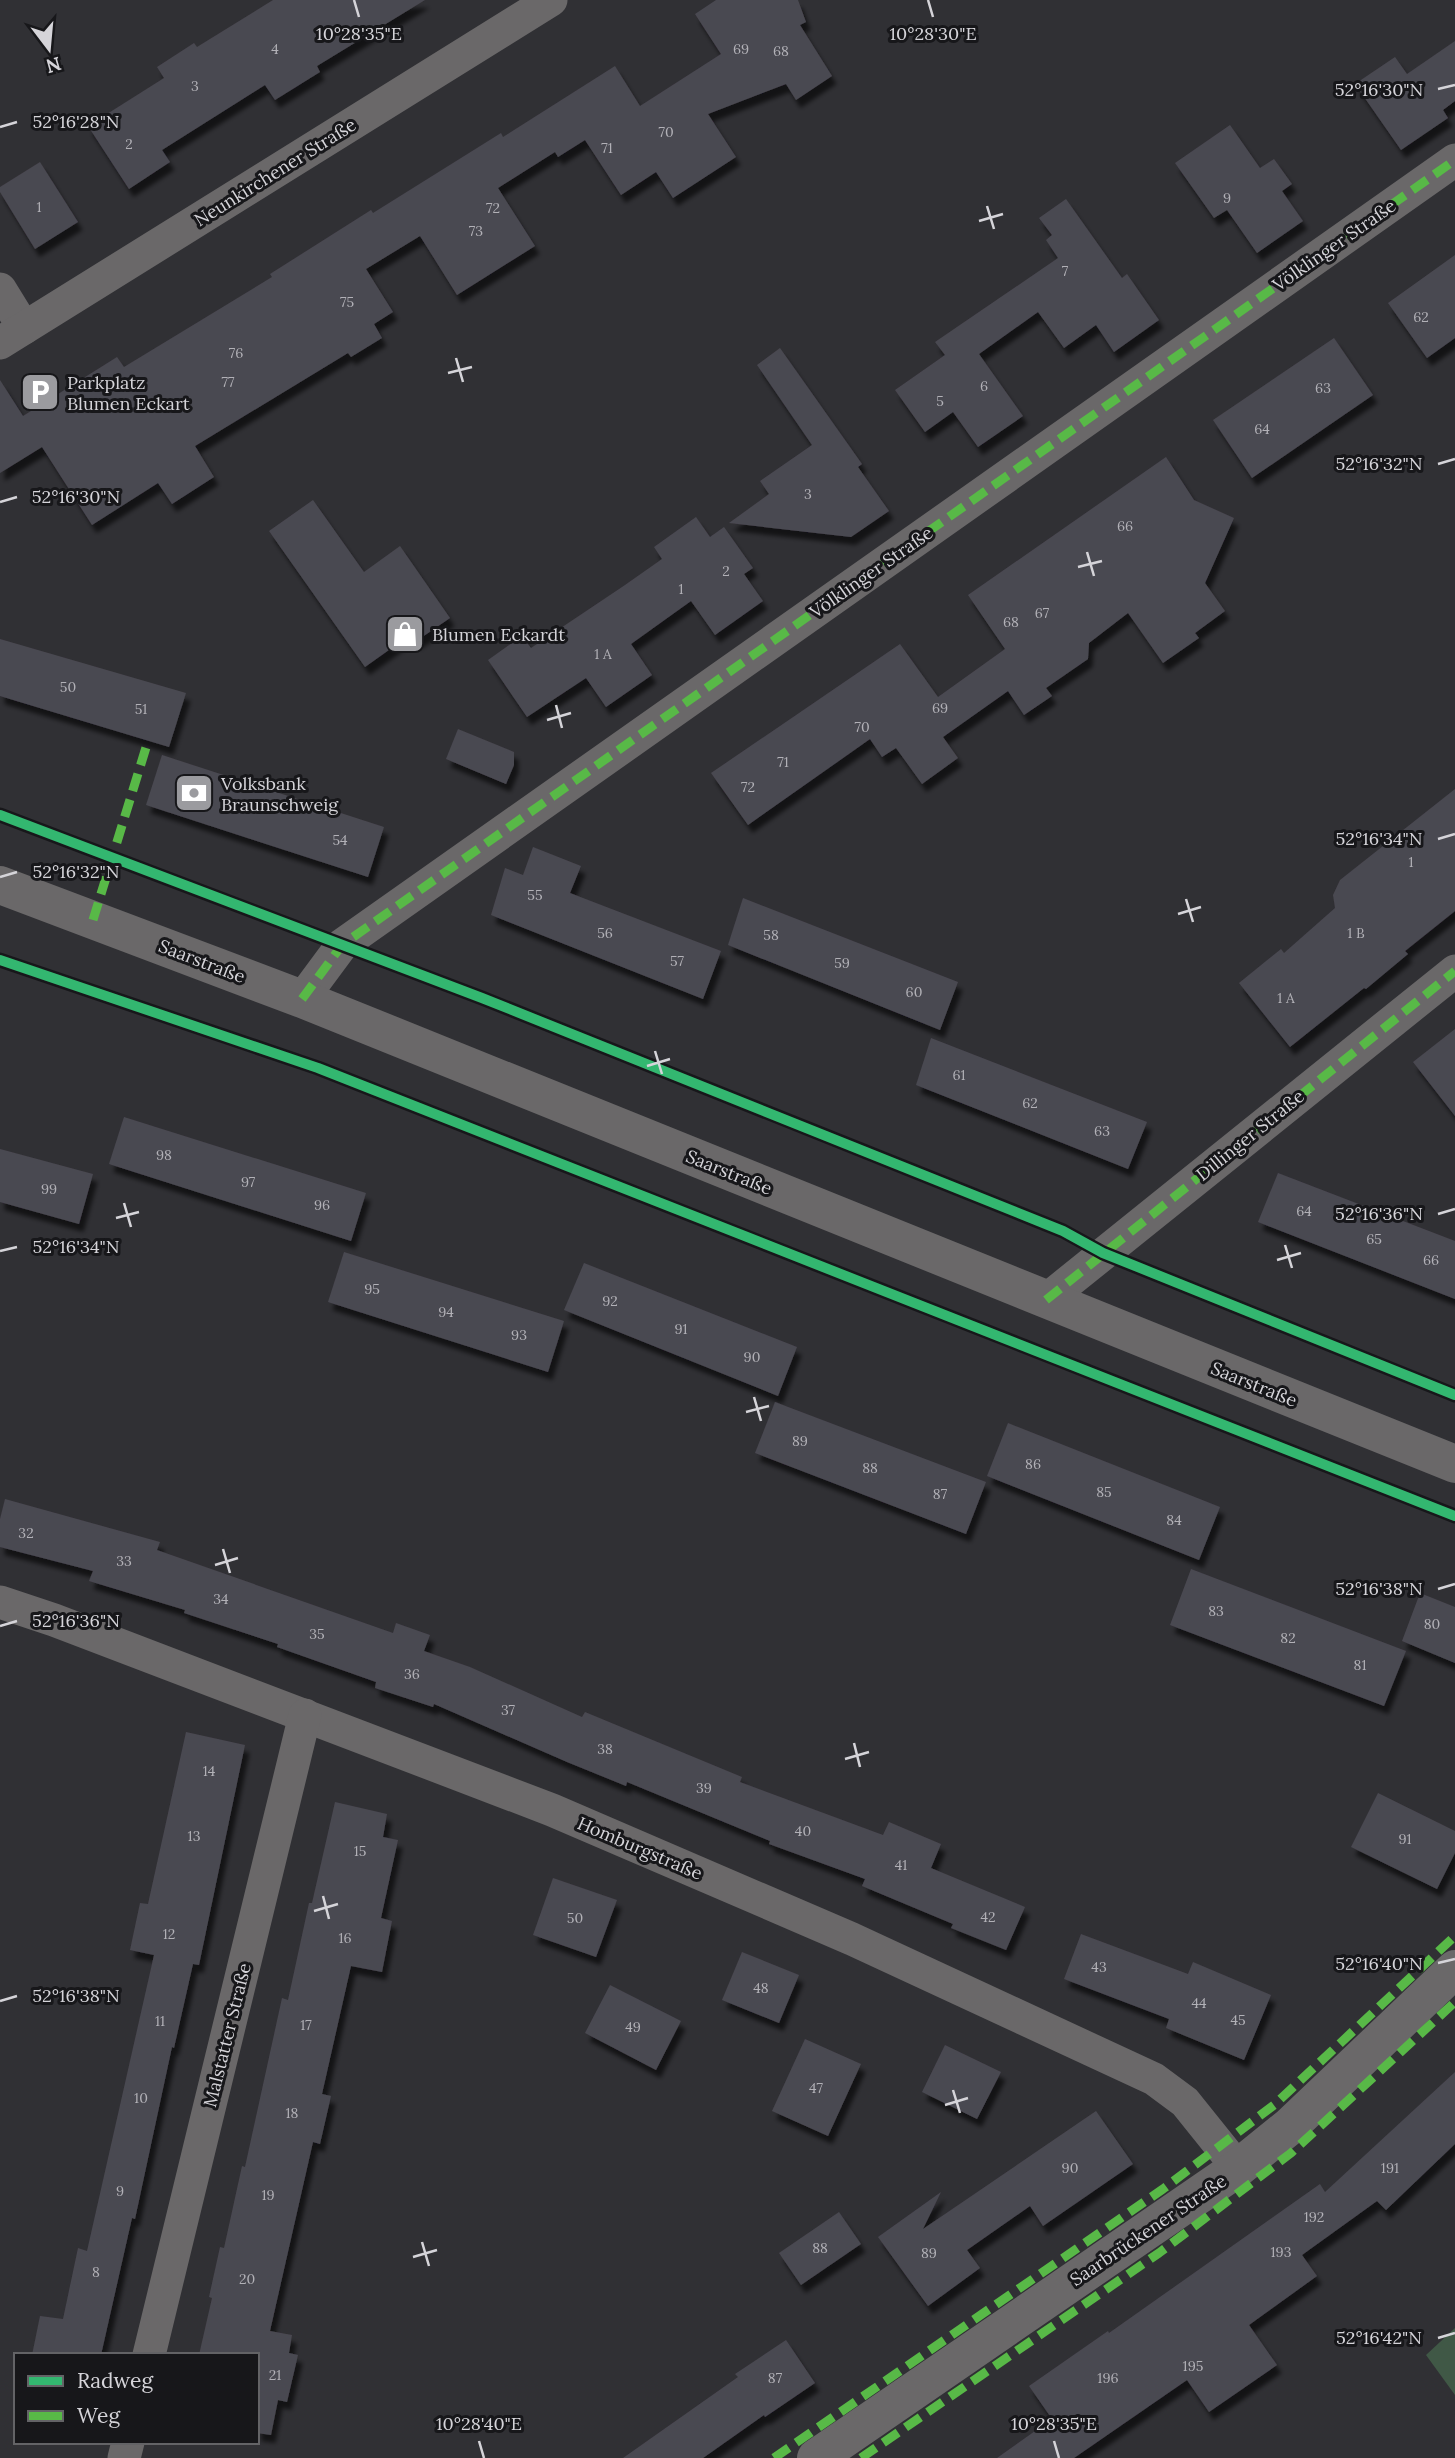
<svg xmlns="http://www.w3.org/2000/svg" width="1455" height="2458" font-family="Lora,serif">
<defs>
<filter id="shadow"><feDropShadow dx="4.5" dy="8" stdDeviation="2" flood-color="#0009"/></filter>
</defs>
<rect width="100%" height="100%" fill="#303034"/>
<polygon fill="#405846" points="1455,2328 1455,2395 1426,2355"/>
<g fill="#4a4851" filter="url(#shadow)">
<polygon points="273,0 425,0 317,66 320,72 275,100 265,85 162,150 170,162 129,189 88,126 164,78 157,67 194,43 197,47"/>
<polygon points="716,0 798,0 806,22 800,25 832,76 796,100 786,84 708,114 736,157 673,198 656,172 621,195 585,140 558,157 555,152 498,188 535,246 457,295 420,236 366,269 393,312 374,324 382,338 351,357 348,353 195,446 214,477 172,504 158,483 92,525 42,447 0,473 0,380 23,416 117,357 124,367 272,277 270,274 371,210 373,213 501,133 503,137 615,66 640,106 721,54 695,14"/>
<polygon points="1455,41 1455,101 1443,110 1448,118 1401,150 1355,84 1395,57 1407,74"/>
<polygon points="1230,125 1260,168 1274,159 1292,184 1282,191 1303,221 1257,253 1227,210 1214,218 1175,163"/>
<polygon points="40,162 78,222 35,249 0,192 0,187"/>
<polygon points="1066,199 1122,278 1127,274 1159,320 1114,352 1096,325 1064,348 1038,312 979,354 1023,416 978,447 953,412 925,432 895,390 945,355 935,342 1058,258 1046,240 1052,235 1039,218"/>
<polygon points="1455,255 1455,338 1427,358 1388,303"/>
<polygon points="1334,338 1373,395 1252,478 1213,420"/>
<polygon points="780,348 862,464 858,467 889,511 851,537 729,523 769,494 760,481 812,445 757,365"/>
<polygon points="1166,457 1194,500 1234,518 1205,583 1225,611 1195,633 1199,638 1163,663 1128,613 1089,643 1088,659 1046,688 1052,696 1024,715 1008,691 943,737 958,758 922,784 896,748 882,757 870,739 748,825 711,773 900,644 938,697 1005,649 968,595"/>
<polygon points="313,500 364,572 400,546 450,618 415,642 410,635 365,667 269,531"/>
<polygon points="696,517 710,537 724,527 753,568 744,574 763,601 715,635 691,601 631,644 652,675 606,707 586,678 527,717 488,660 522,636 531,648 625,585 662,559 654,547"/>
<polygon points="0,639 186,693 169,747 0,696"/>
<polygon points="458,729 514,752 514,765 506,784 446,759"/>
<polygon points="162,755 384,827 368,877 146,805"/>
<polygon points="1455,789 1455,911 1405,951 1408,954 1366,989 1364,988 1290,1047 1239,983 1281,949 1284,953 1335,908 1333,895 1340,880"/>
<polygon points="533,847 581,866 570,893 721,951 703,999 491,915 505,868 523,875"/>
<polygon points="743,898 958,982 940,1030 728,945"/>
<polygon points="1455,1029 1455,1116 1413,1062"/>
<polygon points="931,1038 1147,1122 1128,1169 916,1085"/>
<polygon points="124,1117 366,1193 351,1241 109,1164"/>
<polygon points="0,1149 93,1174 79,1224 0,1202"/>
<polygon points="1278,1173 1455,1241 1455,1299 1258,1222"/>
<polygon points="344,1252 564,1321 548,1372 328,1302"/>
<polygon points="584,1263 797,1347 778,1396 564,1310"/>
<polygon points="775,1402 986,1482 966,1534 755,1453"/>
<polygon points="1008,1423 1220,1507 1199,1560 987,1476"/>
<polygon points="5,1499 160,1542 157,1550 393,1633 396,1623 430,1635 424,1651 470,1667 582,1717 585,1712 742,1777 740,1782 883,1835 889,1822 941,1844 931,1868 1025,1907 1006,1950 951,1928 953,1924 862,1886 865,1879 769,1844 770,1841 627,1782 626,1786 567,1762 434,1704 433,1707 375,1688 376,1682 277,1647 278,1644 184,1613 185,1610 89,1581 93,1571 0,1547 0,1519"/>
<polygon points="1191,1569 1406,1651 1384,1706 1170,1625"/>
<polygon points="1420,1593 1455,1607 1455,1663 1402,1641"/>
<polygon points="186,1732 245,1745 199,1965 193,1964 174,2048 172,2047 135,2219 132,2218 101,2355 32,2355 40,2316 63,2319 78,2248 87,2251 154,1955 130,1950 140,1903 148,1904"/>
<polygon points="1378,1793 1455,1831 1455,1853 1437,1889 1351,1847"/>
<polygon points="335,1802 387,1814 383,1837 398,1840 381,1918 392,1921 382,1972 351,1966 322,2094 331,2096 320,2144 313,2142 270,2331 292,2335 289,2353 298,2355 287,2402 278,2400 271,2435 257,2433 257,2355 199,2355 212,2298 209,2297 220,2247 224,2248 242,2166 245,2167 282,1998 288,2000 309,1903 312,1903"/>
<polygon points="553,1878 617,1900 596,1957 533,1935"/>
<polygon points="1081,1934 1188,1974 1193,1962 1271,1995 1244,2060 1166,2028 1169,2019 1064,1979"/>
<polygon points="742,1952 799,1975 779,2023 722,2000"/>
<polygon points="610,1985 681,2021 656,2070 585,2033"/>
<polygon points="805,2039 861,2064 828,2136 772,2111"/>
<polygon points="945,2045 1001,2072 977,2119 922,2092"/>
<polygon points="1455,2072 1455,2144 1386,2210 1377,2201 1302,2255 1317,2276 1249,2325 1277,2365 1209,2412 1187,2380 1074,2458 997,2458 1052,2419 1029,2386 1108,2331 1109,2333 1320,2184 1325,2192"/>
<polygon points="1096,2111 1133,2164 1043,2226 1030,2206 967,2250 980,2268 928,2306 878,2237 941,2192 923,2229"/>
<polygon points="839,2212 861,2244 801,2285 779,2253"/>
<polygon points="786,2340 815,2383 765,2417 764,2415 703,2458 623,2458 738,2377 735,2374"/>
</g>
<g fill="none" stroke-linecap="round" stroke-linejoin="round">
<g stroke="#6a6869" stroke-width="33">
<polyline points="0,289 24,328"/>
<polyline points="0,343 551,0"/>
<polyline points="302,999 342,945 1455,160"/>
<polyline points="1046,1300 1455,971"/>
<polyline points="0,1602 54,1620 552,1810 852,1939 1154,2079 1185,2102 1238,2168"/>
<polyline points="149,2355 305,1715"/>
<polyline points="124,2458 128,2442"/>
</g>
<g stroke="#6a6869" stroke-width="38">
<polyline points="0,885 302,999 1455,1464"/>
<polyline points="816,2458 1238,2168 1290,2126 1455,1969"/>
</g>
<g stroke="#58b947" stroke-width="9" stroke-dasharray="18 9" stroke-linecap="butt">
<polyline points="93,920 148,741"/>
<polyline points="302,999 342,945 1455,160"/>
<polyline points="1046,1300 1455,971"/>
<polyline points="774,2458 1163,2189 1274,2105 1455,1936"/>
<polyline points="861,2458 1159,2253 1291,2153 1455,2002"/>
</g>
<g stroke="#17171a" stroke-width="15">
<g id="cycleway">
<polyline points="0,815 482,998 1063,1231 1103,1253 1455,1395"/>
<polyline points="0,960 318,1068 1455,1516"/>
</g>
</g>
<use href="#cycleway" stroke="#33b770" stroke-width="10"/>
</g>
<path fill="none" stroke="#d5d4d9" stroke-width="2.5" d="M354,0L359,17M928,0L933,17M1438,89L1455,85M0,127L17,122M987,206L994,229M979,221L1003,214M456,358L463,382M448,373L472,367M1438,464L1455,459M0,502L17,497M1087,552L1094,576M1078,567L1102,561M556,705L562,728M547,720L571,713M1438,839L1455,834M0,877L17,872M1186,899L1193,922M1178,914L1201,907M655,1051L662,1074M647,1066L670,1059M124,1203L131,1227M1438,1214L1455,1209M116,1218L139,1212M1285,1245L1292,1268M0,1251L17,1247M1277,1260L1301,1253M754,1397L761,1421M746,1412L769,1406M223,1549L230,1573M215,1565L238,1558M1438,1589L1455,1584M0,1626L17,1621M854,1743L860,1767M845,1759L869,1752M323,1896L329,1919M314,1911L338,1904M1438,1963L1455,1959M0,2001L17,1996M953,2090L960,2113M945,2105L968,2098M422,2242L429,2266M413,2257L437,2250M1438,2338L1455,2333M479,2441L484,2458M1054,2441L1059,2458"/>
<defs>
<g id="parking-square" transform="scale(2.0125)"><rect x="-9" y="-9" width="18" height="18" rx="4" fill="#9b9b9f" stroke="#17171a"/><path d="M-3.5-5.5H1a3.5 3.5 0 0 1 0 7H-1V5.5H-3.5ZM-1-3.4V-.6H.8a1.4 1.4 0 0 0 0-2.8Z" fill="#fff"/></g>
<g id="shop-square" transform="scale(2.0125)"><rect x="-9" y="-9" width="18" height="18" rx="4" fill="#9b9b9f" stroke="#17171a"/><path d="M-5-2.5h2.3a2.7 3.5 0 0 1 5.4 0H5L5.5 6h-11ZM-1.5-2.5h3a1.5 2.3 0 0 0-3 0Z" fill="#fff"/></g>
<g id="bank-square" transform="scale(2.0125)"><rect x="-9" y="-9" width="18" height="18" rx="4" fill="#9b9b9f" stroke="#17171a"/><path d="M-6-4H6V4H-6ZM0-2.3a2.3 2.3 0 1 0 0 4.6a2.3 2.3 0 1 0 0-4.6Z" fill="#fff"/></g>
</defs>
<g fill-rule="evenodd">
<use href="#parking-square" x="40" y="392"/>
<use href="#shop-square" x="405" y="634"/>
<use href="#bank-square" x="194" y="793"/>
</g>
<g text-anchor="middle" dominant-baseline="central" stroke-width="6" stroke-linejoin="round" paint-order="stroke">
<g font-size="14" fill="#b2b1b7">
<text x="275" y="49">4</text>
<text x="741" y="49">69</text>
<text x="781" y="51">68</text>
<text x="195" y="86">3</text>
<text x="666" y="132">70</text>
<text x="129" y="144">2</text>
<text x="607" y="148">71</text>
<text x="1227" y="198">9</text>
<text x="39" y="207">1</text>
<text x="493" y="208">72</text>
<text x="476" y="231">73</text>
<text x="1065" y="271">7</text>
<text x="347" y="302">75</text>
<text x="1421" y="317">62</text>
<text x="236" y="353">76</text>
<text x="228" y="382">77</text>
<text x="984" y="386">6</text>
<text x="1323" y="388">63</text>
<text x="940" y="401">5</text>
<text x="1262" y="429">64</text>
<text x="808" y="494">3</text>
<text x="1125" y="526">66</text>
<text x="726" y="571">2</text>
<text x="681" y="589">1</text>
<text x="1042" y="613">67</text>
<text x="1011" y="622">68</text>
<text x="603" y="654">1 A</text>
<text x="68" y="687">50</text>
<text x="940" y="708">69</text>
<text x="141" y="709">51</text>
<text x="862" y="727">70</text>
<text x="783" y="762">71</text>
<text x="748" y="787">72</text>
<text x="340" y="840">54</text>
<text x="1411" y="862">1</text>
<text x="535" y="895">55</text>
<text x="605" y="933">56</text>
<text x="1356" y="933">1 B</text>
<text x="771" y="935">58</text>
<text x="677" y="961">57</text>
<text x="842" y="963">59</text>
<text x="914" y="992">60</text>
<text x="1286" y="998">1 A</text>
<text x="959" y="1075">61</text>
<text x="1030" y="1103">62</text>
<text x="1102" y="1131">63</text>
<text x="164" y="1155">98</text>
<text x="248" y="1182">97</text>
<text x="49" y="1189">99</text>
<text x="322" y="1205">96</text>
<text x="1304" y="1211">64</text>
<text x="1374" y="1239">65</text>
<text x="1431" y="1260">66</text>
<text x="372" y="1289">95</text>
<text x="610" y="1301">92</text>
<text x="446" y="1312">94</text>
<text x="681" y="1329">91</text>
<text x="519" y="1335">93</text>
<text x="752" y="1357">90</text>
<text x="800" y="1441">89</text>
<text x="1033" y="1464">86</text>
<text x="870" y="1468">88</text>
<text x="1104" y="1492">85</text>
<text x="940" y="1494">87</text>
<text x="1174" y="1520">84</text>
<text x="26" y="1533">32</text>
<text x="124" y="1561">33</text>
<text x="221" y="1599">34</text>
<text x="1216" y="1611">83</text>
<text x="1432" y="1624">80</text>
<text x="317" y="1634">35</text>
<text x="1288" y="1638">82</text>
<text x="1360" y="1665">81</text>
<text x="412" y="1674">36</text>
<text x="508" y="1710">37</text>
<text x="605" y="1749">38</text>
<text x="209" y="1771">14</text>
<text x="704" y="1788">39</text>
<text x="803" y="1831">40</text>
<text x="194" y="1836">13</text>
<text x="1405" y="1839">91</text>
<text x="360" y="1851">15</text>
<text x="901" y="1865">41</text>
<text x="988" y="1917">42</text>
<text x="575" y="1918">50</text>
<text x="169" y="1934">12</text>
<text x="345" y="1938">16</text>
<text x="1099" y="1967">43</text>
<text x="761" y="1988">48</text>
<text x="1199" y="2003">44</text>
<text x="1238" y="2020">45</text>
<text x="160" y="2021">11</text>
<text x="306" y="2025">17</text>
<text x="633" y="2027">49</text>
<text x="816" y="2088">47</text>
<text x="141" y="2098">10</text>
<text x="292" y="2113">18</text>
<text x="1070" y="2168">90</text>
<text x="1390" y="2168">191</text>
<text x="120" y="2191">9</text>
<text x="268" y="2195">19</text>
<text x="1314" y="2217">192</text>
<text x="820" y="2248">88</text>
<text x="1281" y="2252">193</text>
<text x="929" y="2253">89</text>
<text x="96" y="2272">8</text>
<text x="247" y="2279">20</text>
<text x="1193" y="2366">195</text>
<text x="275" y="2375">21</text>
<text x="775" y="2378">87</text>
<text x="1108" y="2378">196</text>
</g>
<g font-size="18" fill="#d5d4d9" stroke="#17171a">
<text transform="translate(275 172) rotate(-32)">Neunkirchener Straße</text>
<text transform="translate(1334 245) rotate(-35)">Völklinger Straße</text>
<text transform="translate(871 572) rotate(-35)">Völklinger Straße</text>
<text transform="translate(202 961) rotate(21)">Saarstraße</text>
<text transform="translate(1250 1135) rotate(-39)">Dillinger Straße</text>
<text transform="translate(729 1172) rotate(22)">Saarstraße</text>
<text transform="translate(1254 1384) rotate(22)">Saarstraße</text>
<text transform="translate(640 1848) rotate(23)">Homburgstraße</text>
<text transform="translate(227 2035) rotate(-76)">Malstatter Straße</text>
<text transform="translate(1148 2230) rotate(-34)">Saarbrückener Straße</text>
</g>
<g font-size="18" fill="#d5d4d9" stroke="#17171a" text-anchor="start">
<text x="67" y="382">Parkplatz<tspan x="67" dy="21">Blumen Eckart</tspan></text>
<text x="432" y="634">Blumen Eckardt</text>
<text x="221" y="783">Volksbank<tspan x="221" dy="21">Braunschweig</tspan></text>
</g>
</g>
<g font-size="18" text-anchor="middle" fill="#d5d4d9" stroke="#17171a" stroke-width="6" stroke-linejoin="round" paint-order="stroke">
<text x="359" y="40">10°28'35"E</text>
<text x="933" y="40">10°28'30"E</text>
<text x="1379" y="96">52°16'30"N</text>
<text x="76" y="128">52°16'28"N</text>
<text x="1379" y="470">52°16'32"N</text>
<text x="76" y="503">52°16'30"N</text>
<text x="1379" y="845">52°16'34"N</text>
<text x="76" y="878">52°16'32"N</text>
<text x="1379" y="1220">52°16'36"N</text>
<text x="76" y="1253">52°16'34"N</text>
<text x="1379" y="1595">52°16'38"N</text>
<text x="76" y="1627">52°16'36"N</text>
<text x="1379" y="1970">52°16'40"N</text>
<text x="76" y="2002">52°16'38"N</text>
<text x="1379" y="2344">52°16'42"N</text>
<text x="479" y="2430">10°28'40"E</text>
<text x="1054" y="2430">10°28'35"E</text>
</g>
<rect x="14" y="2353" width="245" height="91" fill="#17171a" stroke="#636366" stroke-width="2"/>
<rect x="28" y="2376" width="35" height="10" fill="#33b770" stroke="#636366" stroke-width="2"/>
<text x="77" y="2388" font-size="21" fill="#d5d4d9">Radweg</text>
<rect x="28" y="2411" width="35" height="10" fill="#58b947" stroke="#636366" stroke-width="2"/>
<text x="77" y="2423" font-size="21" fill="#d5d4d9">Weg</text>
<g transform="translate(49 49) rotate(164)" stroke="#17171a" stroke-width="5" paint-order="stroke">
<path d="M0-5L12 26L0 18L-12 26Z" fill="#d5d4d9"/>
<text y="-10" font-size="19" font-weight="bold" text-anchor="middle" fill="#d5d4d9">N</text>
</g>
</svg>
